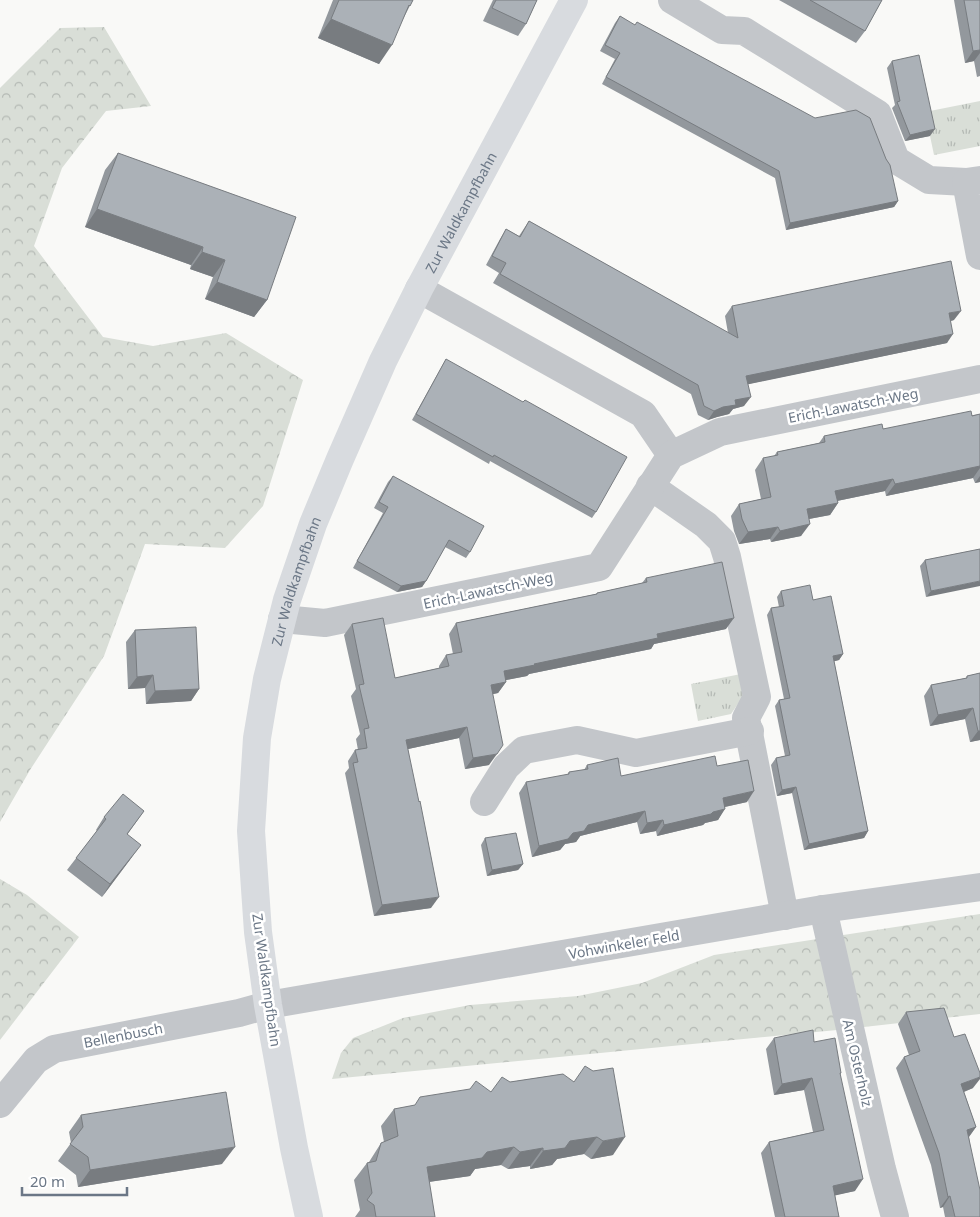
<svg xmlns="http://www.w3.org/2000/svg" width="980" height="1217" font-family="'Noto Sans',sans-serif">
<defs>
<pattern id="grass-tufts" width="24" height="20" patternUnits="userSpaceOnUse" patternTransform="scale(1.25)"><rect width="24" height="20" fill="#d9ded7"/><path d="M3 7l-1-3M5 7V3M7 7l1-3M15 17l-1-3M17 17v-4M19 17l1-3" fill="none" stroke="#b4b9b4"/></pattern>
<pattern id="forest-crowns" width="20" height="18" patternUnits="userSpaceOnUse" patternTransform="scale(1.25)"><rect width="20" height="18" fill="#d9ded7"/><path d="M2 6a3 3 0 1 1 6 0M12 15a3 3 0 1 1 6 0" fill="none" stroke="#b4b9b4"/></pattern>
</defs>
<rect width="100%" height="100%" fill="#f9f9f7"/>
<g fill="url(#grass-tufts)">
<polygon points="980,101 980,146 934,155 925,112"/>
<polygon points="741,674 746,692 731,714 698,721 691,684"/>
</g>
<g fill="url(#forest-crowns)">
<polygon points="104,27 151,106 106,111 62,168 34,246 103,337 153,346 226,333 303,380 263,506 225,548 145,544 104,656 30,770 0,822 0,88 60,28"/>
<polygon points="0,879 27,895 79,937 0,1040"/>
<polygon points="980,914 980,1014 837,1030 332,1079 341,1053 353,1038 403,1018 470,1005 578,996 642,983 714,955"/>
</g>
<g fill="none" stroke-linecap="round" stroke-linejoin="round">
<g stroke="#c3c6ca" stroke-width="28">
<polyline points="672,0 722,30 744,31 878,114 896,160 929,180 966,182"/>
<polyline points="980,180 966,182 980,256"/>
<polyline points="419,289 643,414 671,455"/>
<polyline points="650,486 706,525 722,541 727,557 757,697 746,718 785,916"/>
<polyline points="282,619 325,623 599,567 671,455 720,432 980,379"/>
<polyline points="484,802 506,767 524,750 577,740 636,753 750,731"/>
<polyline points="823,909 882,1169 895,1217"/>
<polyline points="0,1104 36,1060 54,1049 239,1013 268,1005"/>
</g>
<polyline stroke="#c3c6ca" stroke-width="28" points="268,1005 823,909 980,887"/>
<path stroke="#d8dbdf" stroke-width="28" id="s1" d="M309,1217L294,1148L268,1005L258,932L251,831L257,738L267,679L287,600L313,524L340,459L383,361L419,289L574,0"/>
</g>
<g fill="#93989d">
<polygon points="333,0 413,0 379,64 318,38"/>
<polygon points="493,0 537,0 526,24 518,36 483,21"/>
<polygon points="779,0 882,0 865,31 856,43"/>
<polygon points="954,0 980,0 980,76 977,77 974,61 965,63"/>
<polygon points="620,16 898,201 894,207 786,230 775,178 602,84 615,59 600,51 615,23"/>
<polygon points="892,61 930,136 905,141 892,108 895,105 887,68"/>
<polygon points="118,153 267,300 254,317 205,299 213,277 190,269 191,265 85,227 105,170"/>
<polygon points="529,221 728,333 725,316 732,306 954,320 951,321 947,343 748,384 744,406 733,409 729,414 717,417 708,420 698,415 691,394 493,283 499,273 486,265 500,239 506,229 519,236"/>
<polygon points="446,359 596,512 592,518 490,461 489,464 412,420 442,366"/>
<polygon points="980,414 980,482 975,483 973,478 886,496 885,491 837,501 838,503 830,515 809,519 801,536 771,542 770,539 739,544 734,531 731,516 739,504 761,499 755,470 763,458 774,456 777,452 819,443 824,436 883,429"/>
<polygon points="393,476 470,552 466,558 445,547 426,581 422,587 397,592 353,568 383,513 374,508 388,482"/>
<polygon points="980,549 926,597 920,566 925,560"/>
<polygon points="646,578 726,629 654,644 651,649 529,674 527,676 506,680 506,682 498,693 493,694 489,765 465,769 459,738 408,749 431,908 374,916 345,773 349,768 348,761 355,750 358,750 356,739 360,734 351,696 356,689 344,635 352,624 395,678 439,668 439,666 446,655 453,654 449,634 456,623 596,594 597,593 642,583"/>
<polygon points="781,591 813,600 843,654 839,660 834,661 868,831 864,838 804,850 792,793 777,796 771,765 776,758 785,756 775,706 779,700 784,699 767,615 771,608 779,607 777,597"/>
<polygon points="135,630 199,689 191,701 146,704 145,688 128,689 126,642"/>
<polygon points="980,673 980,740 970,742 965,719 930,726 924,696 931,685 966,678 967,676"/>
<polygon points="587,765 621,776 717,766 747,802 725,807 718,820 705,823 703,825 657,836 656,831 640,834 637,822 580,836 576,842 565,844 560,850 532,857 519,793 526,782 567,775 569,772 584,770"/>
<polygon points="144,811 127,835 132,857 102,897 67,870 97,831 96,830 104,817"/>
<polygon points="485,838 523,864 518,870 487,876 481,845"/>
<polygon points="906,1012 973,1088 964,1092 976,1127 969,1137 980,1217 945,1217 943,1207 940,1208 931,1165 896,1068 904,1057 909,1055 898,1024"/>
<polygon points="774,1038 814,1042 841,1073 840,1075 855,1191 835,1195 839,1217 775,1217 761,1153 769,1142 813,1132 804,1090 774,1095 766,1049"/>
<polygon points="563,1074 613,1155 591,1159 584,1154 557,1159 552,1165 530,1169 530,1166 508,1169 501,1165 475,1169 470,1176 429,1182 435,1217 355,1217 360,1210 354,1180 367,1163 369,1162 381,1143 384,1142 381,1126 394,1109 491,1092 510,1082"/>
<polygon points="81,1115 222,1164 78,1187 76,1175 58,1161 71,1143 69,1132"/>
</g>
<g fill="#787c80">
<polygon points="331,19 392,45 379,64 318,38"/>
<polygon points="980,50 980,53 974,61 965,63 973,51"/>
<polygon points="935,129 930,136 905,141 910,135"/>
<polygon points="898,201 894,207 786,230 790,223"/>
<polygon points="97,209 203,247 191,265 85,227"/>
<polygon points="202,252 225,260 213,277 190,269"/>
<polygon points="217,282 267,300 254,317 205,299"/>
<polygon points="961,311 954,320 942,323 949,313"/>
<polygon points="953,334 947,343 740,386 746,376"/>
<polygon points="751,397 744,406 733,409 729,414 717,417 708,420 714,411 735,400"/>
<polygon points="980,466 980,468 973,478 886,496 895,484"/>
<polygon points="980,476 980,482 975,483"/>
<polygon points="893,479 885,491 827,503 835,491"/>
<polygon points="838,503 830,515 798,521 807,509"/>
<polygon points="810,524 801,536 771,542 780,531"/>
<polygon points="778,527 770,539 739,544 748,532"/>
<polygon points="426,581 422,587 397,592 401,586"/>
<polygon points="980,581 980,586 926,597 931,591"/>
<polygon points="734,618 726,629 654,644 651,649 529,674 527,676 496,682 504,671 657,634"/>
<polygon points="843,654 839,660 828,663 833,656"/>
<polygon points="153,675 145,688 128,689 137,677"/>
<polygon points="506,682 498,693 484,696 491,685"/>
<polygon points="199,689 191,701 146,704 155,691"/>
<polygon points="973,708 965,719 930,726 938,715"/>
<polygon points="467,727 459,738 399,751 406,740"/>
<polygon points="978,731 980,731 980,740 970,742"/>
<polygon points="497,754 489,765 465,769 473,758"/>
<polygon points="796,787 792,793 777,796 782,790"/>
<polygon points="754,791 747,802 715,809 723,798"/>
<polygon points="725,809 718,820 705,823 703,825 657,836 664,825 713,812"/>
<polygon points="645,811 637,822 580,836 588,825"/>
<polygon points="663,820 656,831 640,834 647,823"/>
<polygon points="584,831 576,842 565,844 560,850 532,857 539,846 573,833"/>
<polygon points="868,831 864,838 804,850 809,844"/>
<polygon points="141,845 102,897 110,884"/>
<polygon points="523,864 518,870 487,876 492,870"/>
<polygon points="439,897 431,908 374,916 382,905"/>
<polygon points="980,1077 980,1079 973,1088 953,1096 961,1084"/>
<polygon points="812,1078 804,1090 774,1095 782,1084"/>
<polygon points="976,1127 968,1138 967,1130"/>
<polygon points="597,1137 584,1154 557,1159 552,1165 530,1169 543,1151 570,1141"/>
<polygon points="625,1137 613,1155 591,1159 603,1141"/>
<polygon points="235,1147 222,1164 78,1187 90,1170"/>
<polygon points="514,1147 501,1165 475,1169 470,1176 414,1184 427,1167 487,1152"/>
<polygon points="543,1148 530,1166 508,1169 520,1152"/>
<polygon points="863,1179 855,1191 824,1198 833,1186"/>
<polygon points="950,1196 943,1207 940,1208 948,1197"/>
</g>
<g fill="#abb1b7" stroke="#787c80">
<polygon points="339,0 413,0 410,6 409,5 392,45 331,19"/>
<polygon points="496,0 537,0 526,24 492,8"/>
<polygon points="810,0 882,0 865,31"/>
<polygon points="964,0 980,0 980,50 973,51"/>
<polygon points="620,16 635,25 637,22 815,118 856,110 870,118 886,159 890,165 898,201 790,223 779,171 606,77 620,53 605,45"/>
<polygon points="919,55 935,129 910,135 897,102 900,101 892,61"/>
<polygon points="118,153 296,217 267,300 217,282 225,260 202,252 203,247 97,209"/>
<polygon points="529,221 738,338 732,306 951,261 961,311 949,313 953,334 746,376 751,397 735,400 736,405 723,407 714,411 704,406 698,385 500,274 506,263 492,256 506,229 520,237"/>
<polygon points="446,359 523,402 525,400 627,457 596,512 494,455 493,457 416,414"/>
<polygon points="971,411 972,416 980,414 980,466 895,484 893,479 835,491 838,503 807,509 810,524 780,531 778,527 748,532 742,519 739,504 771,497 763,458 778,455 777,452 825,442 824,436 882,424 883,429"/>
<polygon points="393,476 484,526 470,552 449,540 426,581 401,586 357,561 388,507 379,502"/>
<polygon points="980,549 980,581 931,591 925,560"/>
<polygon points="722,562 734,618 657,634 658,638 534,664 535,665 504,671 506,682 491,685 503,745 497,754 473,758 467,727 406,740 419,802 420,801 439,897 382,905 353,763 358,762 355,750 367,748 364,729 369,728 359,685 364,684 352,624 383,618 395,678 449,666 446,655 462,652 456,623 597,594 597,593 647,582 646,578"/>
<polygon points="810,585 813,600 831,596 843,654 833,656 868,831 809,844 796,787 782,790 776,758 790,755 779,700 790,698 771,608 784,606 781,591"/>
<polygon points="196,627 199,689 155,691 153,675 137,677 135,630"/>
<polygon points="980,673 980,731 978,731 973,708 938,715 931,685 967,678 967,676"/>
<polygon points="715,756 717,766 748,760 754,791 723,798 725,809 713,812 711,814 664,825 663,820 647,823 645,811 588,825 584,831 573,833 568,839 539,846 526,782 569,774 569,772 588,769 587,765 618,758 621,776"/>
<polygon points="123,794 144,811 127,834 141,845 110,884 76,858 106,819 104,817"/>
<polygon points="516,833 523,864 492,870 485,838"/>
<polygon points="944,1008 954,1037 965,1034 980,1073 980,1077 961,1084 976,1127 967,1130 980,1190 980,1217 955,1217 950,1196 948,1197 939,1153 904,1057 920,1051 906,1012"/>
<polygon points="813,1030 814,1042 835,1038 841,1073 840,1073 863,1179 833,1186 839,1217 785,1217 769,1142 824,1130 812,1078 782,1084 774,1038"/>
<polygon points="585,1066 593,1071 613,1068 625,1137 603,1141 597,1137 570,1141 565,1148 543,1151 543,1148 520,1152 514,1147 487,1152 482,1158 427,1167 435,1217 376,1217 374,1205 367,1200 372,1193 367,1163 376,1161 381,1143 398,1136 394,1109 415,1105 420,1097 470,1089 476,1081 491,1092 502,1077 510,1082 563,1074 574,1082"/>
<polygon points="226,1092 235,1147 90,1170 88,1157 70,1144 83,1127 81,1115"/>
</g>
<g text-anchor="middle" dominant-baseline="central" stroke-width="5" stroke-linejoin="round" paint-order="stroke">
<g font-size="14" fill="#6b7786" stroke="#fff">
<text stroke="none"><textPath href="#s1" startOffset="1051">Zur Waldkampfbahn</textPath></text>
<text transform="translate(853 405) rotate(-11)">Erich-Lawatsch-Weg</text>
<text stroke="none"><textPath href="#s1" startOffset="646">Zur Waldkampfbahn</textPath></text>
<text transform="translate(488 590) rotate(-12)">Erich-Lawatsch-Weg</text>
<text transform="translate(624 944) rotate(-10)">Vohwinkeler Feld</text>
<text transform="translate(267 980) rotate(82)">Zur Waldkampfbahn</text>
<text transform="translate(123 1035) rotate(-11)">Bellenbusch</text>
<text transform="translate(858 1063) rotate(77)">Am Osterholz</text>
</g>
</g>
<path d="M22 1187v8h105v-8" fill="none" stroke="#6b7786" stroke-width="2.5"/>
<text x="30" y="1187" font-size="15" fill="#6b7786" stroke="#ffffff" stroke-width="4" paint-order="stroke">20 m</text>
</svg>
